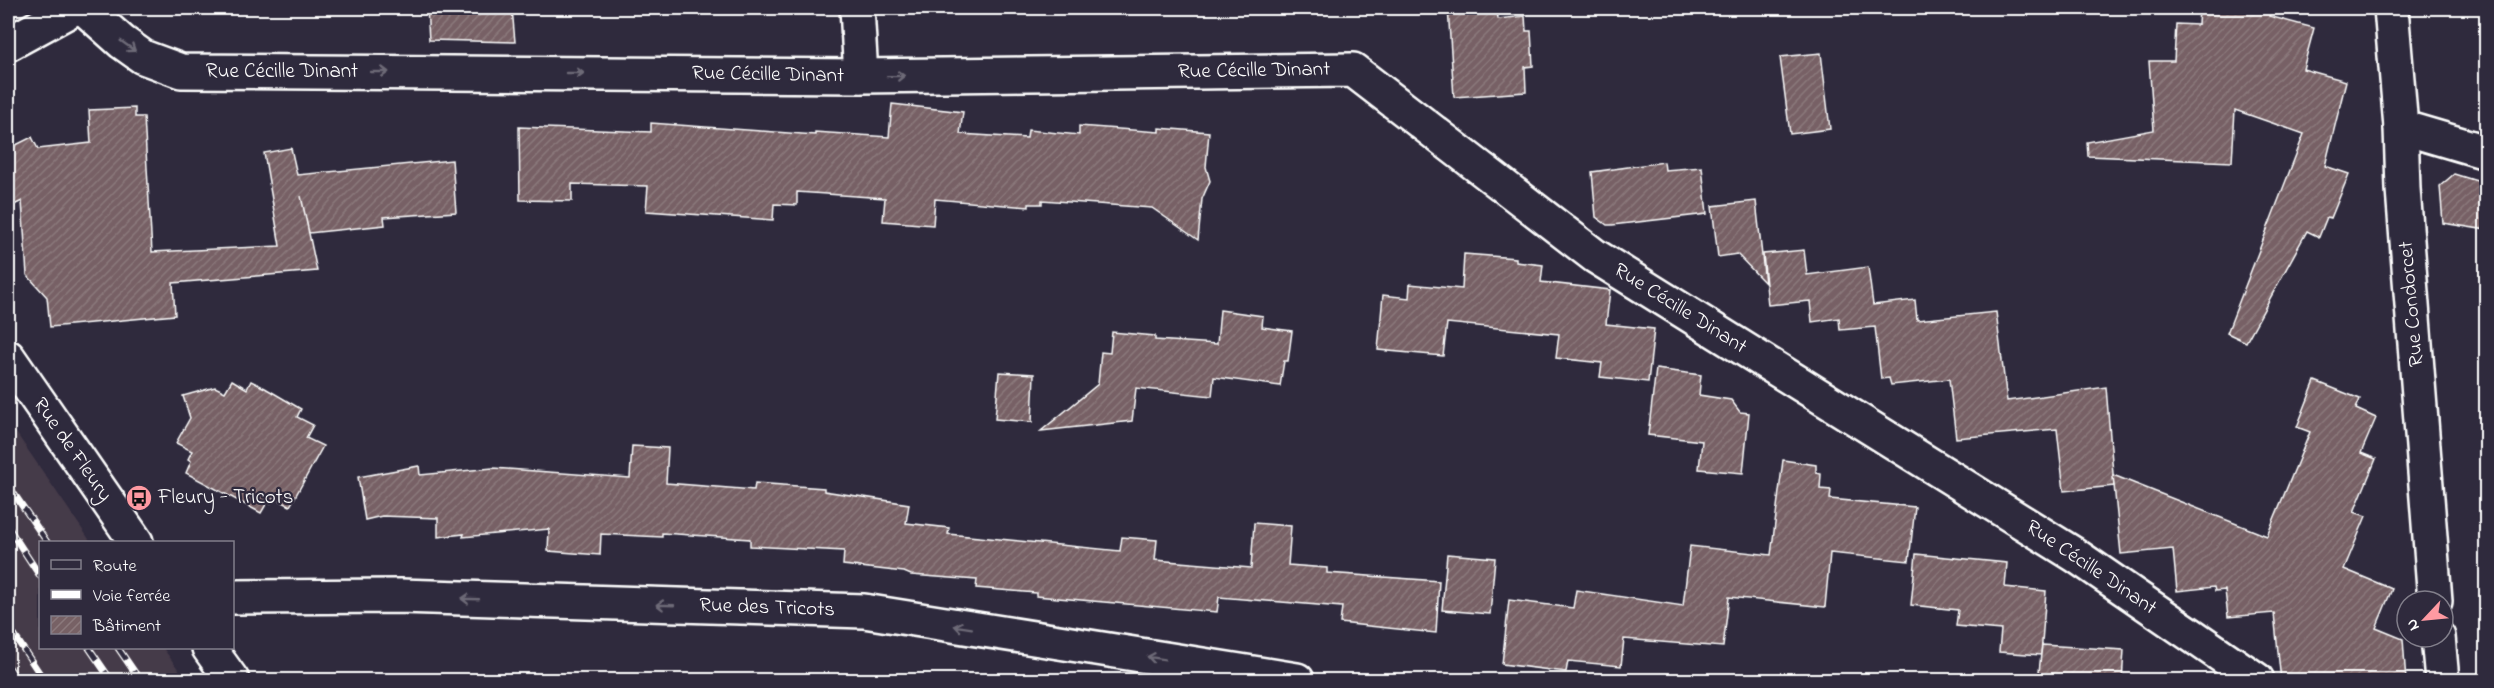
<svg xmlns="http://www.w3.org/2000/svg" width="2494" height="688" font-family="'Indie Flower',sans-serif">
<defs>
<pattern id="building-hatch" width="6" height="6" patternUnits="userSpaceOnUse" patternTransform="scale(1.5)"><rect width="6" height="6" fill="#776165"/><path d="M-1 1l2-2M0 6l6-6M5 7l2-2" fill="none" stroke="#8b797c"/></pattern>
</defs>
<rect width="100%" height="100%" fill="#2f2a3d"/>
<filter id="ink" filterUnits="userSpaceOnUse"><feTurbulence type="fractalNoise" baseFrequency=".0167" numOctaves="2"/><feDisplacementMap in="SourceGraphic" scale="12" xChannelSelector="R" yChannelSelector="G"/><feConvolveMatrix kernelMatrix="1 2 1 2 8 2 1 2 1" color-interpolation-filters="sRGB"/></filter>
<g filter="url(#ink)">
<polygon fill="#453a49" points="8,421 91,542 40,542 40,648 163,648 186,680 8,680"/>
<g fill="url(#building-hatch)" stroke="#fff" stroke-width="1.5">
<polygon points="427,8 512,8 515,42 429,40"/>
<polygon points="1448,8 1497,8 1498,19 1525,16 1526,31 1531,31 1533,66 1525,67 1526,92 1454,97"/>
<polygon points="2199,8 2272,8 2269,16 2314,28 2303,69 2346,81 2325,166 2349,174 2331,218 2327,217 2319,237 2307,231 2246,342 2227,333 2304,134 2235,110 2232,162 2088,156 2087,142 2154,130 2149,61 2174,61 2176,24 2198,25"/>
<polygon points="1821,53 1830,129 1790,134 1780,57"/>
<polygon points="892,104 963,112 960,134 1027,138 1028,130 1079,135 1079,126 1159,132 1159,128 1209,132 1206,167 1210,181 1202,199 1198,240 1152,208 1042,200 1042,204 1029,204 1029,207 935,199 933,225 883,221 885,198 797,192 797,205 774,204 773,220 646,211 648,186 572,184 572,201 520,200 519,127 651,132 651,123 815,135 815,132 889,137"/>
<polygon points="135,108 135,117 144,117 152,252 280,246 264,153 291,148 297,175 452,160 456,212 384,217 385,225 309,233 301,196 317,271 173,283 175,315 50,327 47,297 27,275 22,201 8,208 8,149 32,137 38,149 91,143 89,110"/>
<polygon points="1664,162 1665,170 1702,167 1707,214 1612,225 1607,225 1596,217 1592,172"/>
<polygon points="2454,174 2487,184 2487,230 2443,223 2440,186"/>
<polygon points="1756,201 1765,283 1737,254 1718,257 1712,206"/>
<polygon points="1804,250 1807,275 1868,267 1873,305 1915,300 1917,320 1996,312 2007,401 2106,387 2114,486 2064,491 2057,429 1956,438 1949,379 1891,385 1889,378 1881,379 1875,327 1840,330 1839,318 1812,322 1810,301 1768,305 1763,254"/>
<polygon points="1464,254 1516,258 1516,262 1543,265 1541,282 1610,290 1606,324 1654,329 1648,382 1600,377 1602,363 1556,358 1559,334 1447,323 1443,356 1378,350 1383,295 1409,298 1410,284 1462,289"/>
<polygon points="1220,310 1263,316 1262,327 1292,331 1288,361 1284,361 1280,386 1214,377 1212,396 1136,388 1132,421 1041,431 1098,384 1101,352 1110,353 1112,332 1155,336 1155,340 1217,344"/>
<polygon points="1656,369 1701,375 1699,395 1731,400 1740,412 1749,413 1743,473 1699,469 1702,441 1648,435"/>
<polygon points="999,372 1034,374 1032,422 995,419"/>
<polygon points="232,380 247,389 251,381 265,388 301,409 297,417 313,425 306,438 323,446 290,506 274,497 271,503 268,501 261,513 186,473 191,461 188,459 192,451 176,443 190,418 183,396 215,387 225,392"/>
<polygon points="2315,381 2360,399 2356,409 2376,418 2361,453 2376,459 2354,512 2366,516 2344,569 2392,589 2376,628 2403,639 2406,681 2281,681 2274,613 2228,617 2225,590 2215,591 2214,587 2177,591 2173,549 2121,554 2113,475 2267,536 2310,432 2297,427"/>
<polygon points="632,446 668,448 666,483 754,490 755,483 824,488 824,491 909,504 906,523 949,528 948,534 1120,551 1122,537 1157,540 1155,560 1251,568 1254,523 1291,526 1288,565 1327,568 1327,573 1439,581 1436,633 1340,623 1342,607 1219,597 1217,612 1036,596 1036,593 976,588 977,580 911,575 904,572 843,565 844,551 750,546 750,539 662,533 662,537 601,534 600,555 548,551 549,529 463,537 464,534 438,537 438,518 382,516 365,520 358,477 419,466 420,475 493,468 630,478"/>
<polygon points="1783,460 1816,465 1816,473 1821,474 1820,489 1831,490 1830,499 1915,507 1909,561 1830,553 1825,607 1729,597 1723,647 1624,639 1621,666 1568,661 1566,672 1502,664 1509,600 1573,608 1576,590 1683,606 1690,546 1771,555"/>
<polygon points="1447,554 1495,558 1490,614 1442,610"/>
<polygon points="1916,554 2007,563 2005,587 2046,591 2041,655 1999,652 2001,630 1956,626 1958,610 1911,605"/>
<polygon points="2042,645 2124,650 2122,681 2038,681"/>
</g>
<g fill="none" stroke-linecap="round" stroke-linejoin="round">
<g stroke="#fff" stroke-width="38">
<g id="minor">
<polyline points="84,8 122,42 143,57 181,71 861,76 1353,70 1595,256 2075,555 2257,680"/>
<polyline points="857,8 861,76"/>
<polyline points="2391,8 2401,127 2403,189 2435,601"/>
<polyline points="2401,127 2486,152"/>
<polyline points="8,357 136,542"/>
<polyline points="232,597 400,596 864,611 1297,680"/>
<polyline points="2438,637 2442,680"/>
<polyline points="209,648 232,680"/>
</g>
</g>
<g stroke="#fff" stroke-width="38">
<polyline id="secondary" points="8,44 74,8"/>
</g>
<use href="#minor" stroke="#2f2a3d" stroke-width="33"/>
<use href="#secondary" stroke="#2f2a3d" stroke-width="33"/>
<g stroke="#fff" stroke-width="7">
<g id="rail">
<polyline points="8,485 47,542"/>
<polyline points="8,527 40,576"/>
<polyline points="8,626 44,680"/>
<polyline points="89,648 111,680"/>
<polyline points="118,648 140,680"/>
<polyline points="8,666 18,680"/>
</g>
</g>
<use href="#rail" stroke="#2f2a3d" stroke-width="4.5" stroke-dasharray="14" stroke-linecap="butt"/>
</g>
<defs><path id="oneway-shaft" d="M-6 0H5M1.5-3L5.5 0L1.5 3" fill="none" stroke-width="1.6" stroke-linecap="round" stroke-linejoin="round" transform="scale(1.5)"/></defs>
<g stroke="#6d6a77">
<use href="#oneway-shaft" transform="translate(128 46) rotate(35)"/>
<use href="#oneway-shaft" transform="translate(380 72)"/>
<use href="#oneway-shaft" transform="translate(575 73)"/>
<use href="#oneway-shaft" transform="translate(896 76) rotate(-1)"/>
<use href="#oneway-shaft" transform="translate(470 599) rotate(-178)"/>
<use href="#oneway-shaft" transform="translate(665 605) rotate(-178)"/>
<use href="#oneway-shaft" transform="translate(963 627) rotate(-171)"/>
<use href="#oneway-shaft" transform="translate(1156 658) rotate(-171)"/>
</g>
</g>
<defs>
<g id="bus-disc" transform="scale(1.35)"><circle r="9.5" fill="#ff9aa2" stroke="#2f2a3d"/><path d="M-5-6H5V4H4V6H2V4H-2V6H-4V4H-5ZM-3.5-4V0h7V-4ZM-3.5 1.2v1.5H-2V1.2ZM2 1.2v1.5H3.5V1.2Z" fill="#111"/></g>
</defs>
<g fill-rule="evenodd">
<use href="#bus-disc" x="139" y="498"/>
</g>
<g text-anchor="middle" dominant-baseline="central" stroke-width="4.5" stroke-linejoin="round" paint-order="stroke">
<g font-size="21" fill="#fff" stroke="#2f2a3d">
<text transform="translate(1254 71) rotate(-1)">Rue Cécille Dinant</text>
<text x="282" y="72">Rue Cécille Dinant</text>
<text transform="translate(768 75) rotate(1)">Rue Cécille Dinant</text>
<text transform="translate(2412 304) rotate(-95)">Rue Condorcet</text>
<text transform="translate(1680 309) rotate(32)">Rue Cécille Dinant</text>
<text transform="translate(72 450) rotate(55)">Rue de Fleury</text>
<text transform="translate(2091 568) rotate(34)">Rue Cécille Dinant</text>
<text transform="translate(767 608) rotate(2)">Rue des Tricots</text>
</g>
<g font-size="21" fill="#fff" stroke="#2f2a3d" text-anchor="start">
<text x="158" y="498">Fleury - Tricots</text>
</g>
</g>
<rect width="2494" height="688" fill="none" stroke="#2f2a3d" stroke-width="30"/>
<rect x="15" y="15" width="2464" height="658" fill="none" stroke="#fff" stroke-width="2" filter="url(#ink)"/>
<rect x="39" y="541" width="195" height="108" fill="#2f2a3d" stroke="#827f8b" stroke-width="1.5"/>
<rect x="51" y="560" width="30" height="9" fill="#2f2a3d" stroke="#827f8b" stroke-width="1.5"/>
<text x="93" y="571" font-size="18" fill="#ffffff">Route</text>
<rect x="51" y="590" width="30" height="9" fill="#ffffff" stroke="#827f8b" stroke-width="1.5"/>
<text x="93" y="601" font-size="18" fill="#ffffff">Voie ferrée</text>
<rect x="51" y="616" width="30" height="18" fill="url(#building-hatch)" stroke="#827f8b" stroke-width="1.5"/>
<text x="93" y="631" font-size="18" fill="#ffffff">Bâtiment</text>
<g transform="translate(2425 619) rotate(244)"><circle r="28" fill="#2f2a3d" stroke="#827f8b" stroke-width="1.5"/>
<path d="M0-4.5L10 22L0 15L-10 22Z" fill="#ff9aa2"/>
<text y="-9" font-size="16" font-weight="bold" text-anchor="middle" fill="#ffffff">N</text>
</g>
</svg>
